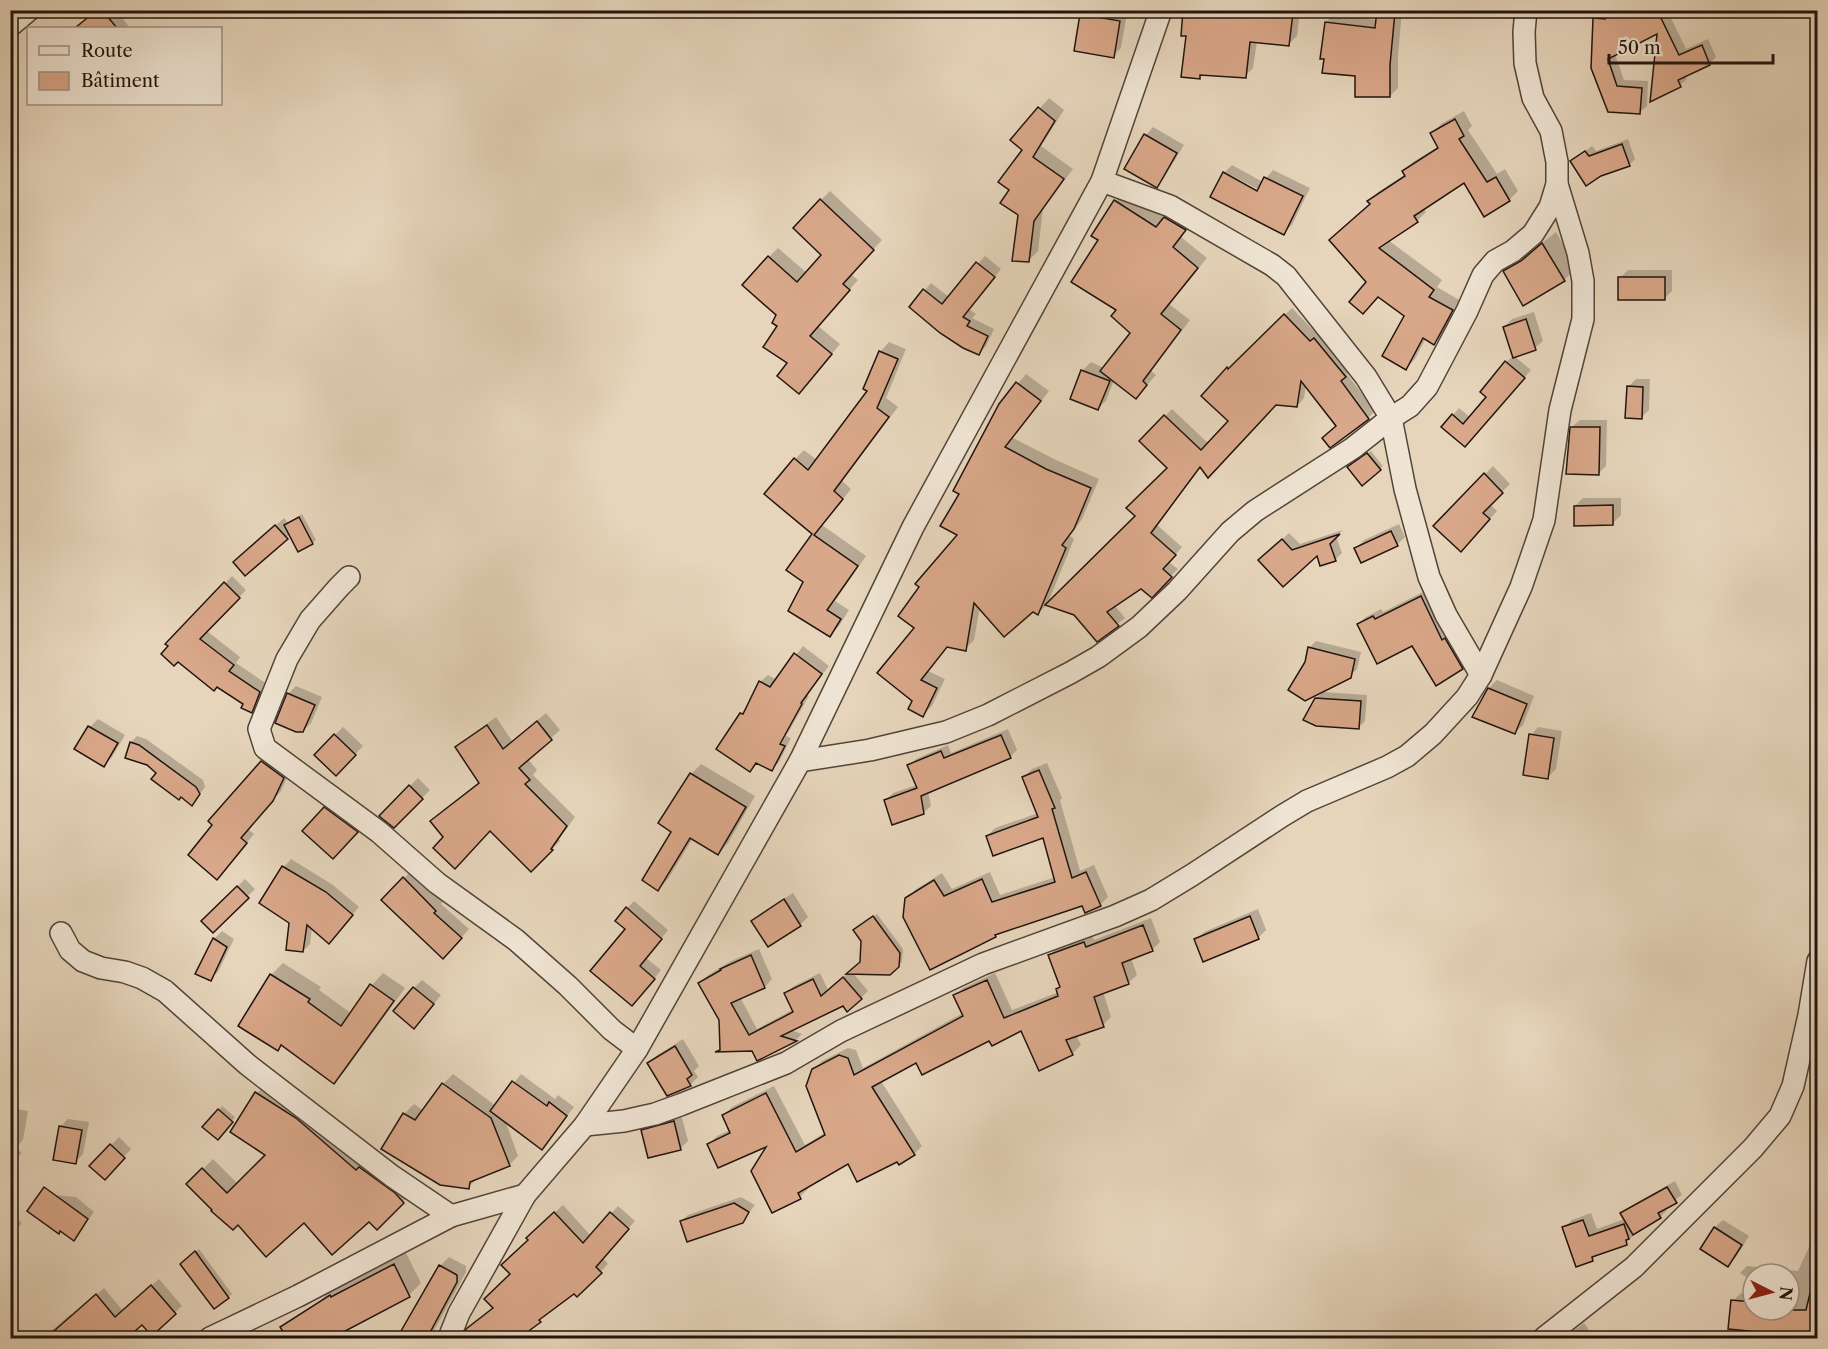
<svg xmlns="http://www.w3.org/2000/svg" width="1828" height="1349" font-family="'Libre Caslon Text',serif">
<rect width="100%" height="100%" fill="#e6d5bb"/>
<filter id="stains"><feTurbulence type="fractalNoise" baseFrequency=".00333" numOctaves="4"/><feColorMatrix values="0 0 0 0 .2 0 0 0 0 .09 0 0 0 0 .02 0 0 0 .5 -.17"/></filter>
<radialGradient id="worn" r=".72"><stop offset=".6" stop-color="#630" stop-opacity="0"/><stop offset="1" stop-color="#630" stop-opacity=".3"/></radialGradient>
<g fill="#0003">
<polygon points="97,10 116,10 130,28 88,28 84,23"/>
<polygon points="942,10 954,10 949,15"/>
<polygon points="1086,10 1112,10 1127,13 1121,48 1113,56 1081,15"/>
<polygon points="1185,10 1300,10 1297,36 1289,44 1257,41 1253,68 1245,76 1203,73 1199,77 1188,35"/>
<polygon points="1378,10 1402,10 1398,56 1398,88 1390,96 1356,75 1326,22 1334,14 1377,20"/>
<polygon points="1603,10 1667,10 1686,49 1708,39 1716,57 1709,64 1685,75 1687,79 1680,85 1659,32 1615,54 1624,80 1648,81 1647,106 1640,112 1609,110 1594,18"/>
<polygon points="1049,98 1064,110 1041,146 1073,169 1043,209 1038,251 1028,261 1020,215 1011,190 1024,149 1012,140"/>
<polygon points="1464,111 1472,126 1468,130 1497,174 1505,169 1518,191 1509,200 1465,181 1423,208 1426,212 1417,221 1388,240 1442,280 1437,287 1461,301 1443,334 1434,343 1426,338 1415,359 1406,368 1406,316 1368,282 1371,204 1369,201 1378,192 1406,174 1404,171 1413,162 1439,146 1432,133 1441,124"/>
<polygon points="1153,127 1184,145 1164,178 1156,186 1126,169 1146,135"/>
<polygon points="1628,139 1635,159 1629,165 1572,161 1592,146 1596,151"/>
<polygon points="1232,165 1263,182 1273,170 1310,188 1292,225 1284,233 1212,196 1224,172 1224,175 1263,195 1265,193 1225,172"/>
<polygon points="830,191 882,240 851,274 858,280 818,326 840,344 808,383 790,363 779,325 769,257 778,248 807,273 823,255 821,200"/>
<polygon points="1125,192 1165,218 1174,209 1194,220 1181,237 1207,258 1169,304 1190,320 1151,371 1156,375 1136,397 1114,380 1106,401 1098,408 1072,398 1083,370 1091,362 1104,368 1132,332 1118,310 1100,240 1115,201"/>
<polygon points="1556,232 1576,268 1564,280 1505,272 1517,259 1535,249"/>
<polygon points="985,256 1001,269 969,309 976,314 972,318 994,329 986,346 979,353 911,307 931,283 949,297"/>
<polygon points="1628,270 1672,270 1672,291 1664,299 1620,278"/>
<polygon points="1292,308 1318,335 1322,332 1352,369 1347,374 1375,411 1368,418 1338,425 1306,385 1304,398 1297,406 1275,403 1201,466 1157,525 1182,547 1169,562 1178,569 1151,596 1141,587 1115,606 1125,618 1097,640 1137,516 1169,468 1141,441 1172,409 1209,444 1230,421 1203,396 1235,362 1236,363"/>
<polygon points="1534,312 1543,341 1535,348 1514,356 1531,370 1472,438 1453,415 1459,408 1470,417 1488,397 1506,362 1514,355 1504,327 1512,319"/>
<polygon points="889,342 906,349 886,398 898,407 842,481 851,489 822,525 866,556 835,601 849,610 839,626 830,635 805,581 814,534 795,459 804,450 817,460 870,390 880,352"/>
<polygon points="1026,374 1049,391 1013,438 1056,460 1099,479 1082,519 1070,536 1074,539 1047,605 1038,613 1033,610 980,607 974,640 965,649 948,646 928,671 945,679 932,706 923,715 913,701 916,628 960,535 961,493 1000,405"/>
<polygon points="1636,379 1650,379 1649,410 1641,418 1628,387"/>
<polygon points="1580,420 1607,420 1606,466 1598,474 1572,427"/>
<polygon points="1371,451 1383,466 1380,469 1352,464"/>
<polygon points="1493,466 1510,484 1490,504 1497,511 1469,542 1435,526"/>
<polygon points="1583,498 1621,498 1621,515 1613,523 1575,506"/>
<polygon points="302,514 316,540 312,543 290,534 286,538 243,554 284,518 288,523"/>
<polygon points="1399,524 1405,537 1397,545 1356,548 1364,540"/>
<polygon points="1343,530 1336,536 1342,553 1335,560 1317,553 1267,554 1289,533 1300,544"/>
<polygon points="232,576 246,590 207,631 240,657 236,663 267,684 259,703 251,711 246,704 167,644"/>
<polygon points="1429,589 1470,660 1462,668 1413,645 1358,624 1366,617 1381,609 1383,612"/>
<polygon points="1316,641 1361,652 1357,669 1350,676 1306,662 1309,648"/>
<polygon points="803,646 829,666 807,695 809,696 786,736 791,738 779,762 772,769 758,762 750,770 741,714 748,707 760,682 768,675 777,680"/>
<polygon points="1497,680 1534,696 1523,725 1515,732 1474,716 1489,688"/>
<polygon points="296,686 322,697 311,723 303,731 288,694"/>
<polygon points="1323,692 1367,695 1365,721 1358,728 1316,698"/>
<polygon points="546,713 560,730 528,759 537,770 533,775 575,817 559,839 560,841 531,870 491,829 445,837 432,821 480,782 457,748 466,739 496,717 512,741"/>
<polygon points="98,719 125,735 112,757 104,765 76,748 90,727"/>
<polygon points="343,727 363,746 344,766 335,735"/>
<polygon points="1538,727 1562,731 1556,769 1548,777 1531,735"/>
<polygon points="1008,729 1017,750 1010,757 928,792 931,806 923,813 886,800 893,793 917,785 909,766 916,759 948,745 951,753"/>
<polygon points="137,736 146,739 203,780 205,787 192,804 158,773 131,742"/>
<polygon points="270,754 291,769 281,791 248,829 254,834 225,870 262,762"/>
<polygon points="1047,763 1062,798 1060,800 1080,871 1094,865 1108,897 1100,905 1083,904 999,932 995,936 907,899 915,890 942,873 952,889 990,872 1000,895 1056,877 1044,836 987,836 995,828 1038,813 1024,777 1032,769"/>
<polygon points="701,764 755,796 728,843 718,853 693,838 668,879 658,889 691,774"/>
<polygon points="418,778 430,790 394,826 381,816"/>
<polygon points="333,800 364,824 341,849 325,808"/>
<polygon points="291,859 333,885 359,907 336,934 312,927 310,944 303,951 291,923 261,903 284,867"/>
<polygon points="412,870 443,902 441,904 469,929 451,949 383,900"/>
<polygon points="245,879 255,889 213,931 203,921"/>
<polygon points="793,893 808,917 800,925 753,921 761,913"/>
<polygon points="634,901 668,930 646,958 661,970 640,997 627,929 627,908"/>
<polygon points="1258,909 1266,930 1258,938 1196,940 1204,932"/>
<polygon points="877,914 903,949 902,962 898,966 853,973 868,991 861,998 848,1009 843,1004 791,1030 802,1034 796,1040 757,1059 753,1050 718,1051 722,1048 720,1020 700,983 707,976 729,962 759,949 772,979 765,987 740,997 757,1029 794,1009 786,993 794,986 820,973 828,990 861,962 862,941 859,927"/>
<polygon points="1151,918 1160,942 1152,950 1131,958 1137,975 1128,983 1103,992 1111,1017 1103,1025 1076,1035 1081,1045 1072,1054 1022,1029 916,1061 881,1081 922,1146 914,1154 898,1160 849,1162 807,1186 808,1189 800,1197 773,1211 770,1143 709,1144 717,1136 730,1130 724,1115 732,1107 774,1086 805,1145 826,1132 814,1070 822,1061 848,1048 856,1050 863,1068 963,1013 955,996 963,988 995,973 1012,1010 1059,992 1058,989 1061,986 1050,955 1058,947 1092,934 1094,940"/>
<polygon points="222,931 234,939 218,972 210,979 197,973 214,939"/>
<polygon points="283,963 321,987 319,990 352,1014 372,985 383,973 405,988 345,1071 334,1082 282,1044 278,1049 240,1025 271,975"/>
<polygon points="422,980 441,995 422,1019 414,988"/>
<polygon points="683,1039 699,1066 694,1071 698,1077 690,1085 648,1064 656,1056"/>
<polygon points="453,1074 496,1106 521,1074 555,1099 558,1095 574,1107 542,1148 505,1120 518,1156 509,1165 478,1178 468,1187 383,1148 404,1114 414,1104 424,1111 443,1084"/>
<polygon points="267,1083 413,1192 377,1228 369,1220 239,1223 188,1184 213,1159 238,1184 267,1155 232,1131 257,1093"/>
<polygon points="222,1106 235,1117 221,1134 219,1110"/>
<polygon points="10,1108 28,1111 23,1140 15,1148 22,1153 12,1163 10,1163"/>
<polygon points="681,1114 688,1141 680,1149 642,1131 650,1123"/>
<polygon points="68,1119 89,1122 83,1154 75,1162 60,1127"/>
<polygon points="119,1137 131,1149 112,1170 91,1166"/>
<polygon points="1675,1181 1682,1195 1665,1207 1667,1210 1660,1217 1633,1233 1634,1235 1626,1243 1599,1253 1592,1260 1564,1228 1572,1220 1591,1213 1597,1229 1625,1219 1622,1214 1629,1207"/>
<polygon points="44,1194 76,1197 94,1212 74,1239"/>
<polygon points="741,1197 755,1205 742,1222 681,1221 688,1215"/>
<polygon points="563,1205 591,1236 618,1206 635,1221 603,1258 608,1264 577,1295 574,1292 525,1332 530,1338 475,1338 468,1329 494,1307 536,1230"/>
<polygon points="10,1214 22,1223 10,1237"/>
<polygon points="1723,1220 1749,1236 1736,1257 1728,1265 1702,1248 1715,1227"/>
<polygon points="1818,1232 1818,1338 1800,1338 1801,1335 1733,1301 1741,1293 1753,1294 1753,1310 1789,1310 1789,1274 1753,1274 1753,1281 1740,1273 1747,1266 1798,1271 1814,1236"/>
<polygon points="199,1249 232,1294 228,1297 186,1260"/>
<polygon points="406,1253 421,1283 409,1295 329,1338 310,1338 326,1314 315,1306 327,1294 343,1284 344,1285"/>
<polygon points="449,1257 466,1266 466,1272 430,1338 399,1338 440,1266"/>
<polygon points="159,1279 182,1306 152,1333 143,1323 125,1338 43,1338 71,1314 73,1316 104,1288 123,1311"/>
<polygon points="1584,1323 1594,1338 1564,1338"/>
<polygon points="1514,1333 1518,1338 1508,1338"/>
</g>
<g fill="#d9a789" stroke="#21140e" stroke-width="1.5">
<polygon points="97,10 102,10 117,28 75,28"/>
<polygon points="1183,10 1274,10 1293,13 1289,46 1250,42 1246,78 1200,75 1200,79 1181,77 1186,36 1181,36"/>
<polygon points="1377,10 1395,12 1390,65 1390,97 1355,97 1355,76 1322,73 1324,59 1320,59 1325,22 1375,28"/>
<polygon points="1601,10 1657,10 1679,55 1702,45 1710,65 1678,80 1681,87 1650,102 1657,34 1608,59 1617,86 1642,88 1640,114 1608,112 1591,68 1593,18 1605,19"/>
<polygon points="1080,14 1120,21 1114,58 1074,51"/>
<polygon points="1038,107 1055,121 1033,157 1064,179 1034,221 1029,262 1012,261 1018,215 1000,203 1009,190 998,182 1022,150 1010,140"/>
<polygon points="1455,119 1464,136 1459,139 1487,182 1496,177 1510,201 1484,217 1464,183 1414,216 1418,222 1379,248 1434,290 1429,297 1453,310 1434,345 1423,338 1406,370 1382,356 1404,316 1378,297 1363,314 1349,302 1366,282 1329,240 1370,204 1367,201 1405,176 1402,171 1438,148 1430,133"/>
<polygon points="1144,134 1177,153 1157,188 1124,169"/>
<polygon points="1622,144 1630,166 1601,176 1586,186 1570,161 1585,151 1589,156"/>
<polygon points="1223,172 1257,191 1264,177 1303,196 1284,235 1210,197"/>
<polygon points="820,199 874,250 843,284 850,290 810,336 832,354 799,394 777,376 787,363 763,347 777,326 772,323 776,315 742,285 768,256 797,282 821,255 793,228"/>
<polygon points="1114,200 1156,227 1164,217 1186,230 1173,247 1198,268 1161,314 1181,330 1143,381 1147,385 1136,399 1100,371 1130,333 1111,316 1116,310 1071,282 1098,240 1091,236"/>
<polygon points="1542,243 1565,281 1523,306 1503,271 1521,261"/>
<polygon points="976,262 995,277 963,317 970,321 967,326 988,336 979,355 963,348 940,333 909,307 923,289 942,304"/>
<rect x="1618" y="277" width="47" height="23"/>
<polygon points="1284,314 1310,341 1314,338 1346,377 1341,381 1369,419 1330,448 1322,438 1336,426 1301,381 1297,407 1276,405 1208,478 1200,467 1151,533 1176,555 1163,569 1172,577 1152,598 1141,589 1107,612 1119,626 1097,642 1074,615 1045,605 1135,516 1126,508 1167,468 1139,441 1164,415 1201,450 1228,421 1201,396 1227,367 1228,369"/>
<polygon points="1526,319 1536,350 1513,358 1503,327"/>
<polygon points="879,351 898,359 877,408 889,417 834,491 843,499 814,535 858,566 827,610 841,619 830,637 788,611 803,582 786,570 812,534 764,494 794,458 808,470 867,391 863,389"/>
<polygon points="1505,361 1525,378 1465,447 1441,427 1452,414 1463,424 1486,397 1480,392"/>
<polygon points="1081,370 1110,381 1098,410 1070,399"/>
<polygon points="1016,382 1041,401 1005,447 1046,469 1091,488 1074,529 1062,545 1066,548 1038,615 1033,612 1004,637 974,603 966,651 947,647 921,680 937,688 923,717 908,709 912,701 877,673 914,628 898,616 919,587 915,584 957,535 940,526 959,494 953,491 999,404"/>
<polygon points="1627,386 1643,387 1642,419 1625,418"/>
<polygon points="1570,427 1600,427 1599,475 1566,474"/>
<polygon points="1367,453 1381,470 1362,486 1347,467"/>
<polygon points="1484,473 1503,493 1483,513 1490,519 1461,552 1433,526"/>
<polygon points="1613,505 1613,525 1574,526 1574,506"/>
<polygon points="299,517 313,544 298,552 284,525"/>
<polygon points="275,525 288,539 245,576 233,562"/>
<polygon points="1391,531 1398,546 1361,563 1354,548"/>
<polygon points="1340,534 1330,544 1336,561 1320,566 1317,556 1283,587 1258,560 1282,539 1292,550"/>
<polygon points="224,582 240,598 200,639 234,665 229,671 260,692 252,713 241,708 243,704 217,687 214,691 178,662 174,666 161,654 168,646 165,644"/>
<polygon points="1421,596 1442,640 1445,638 1463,669 1436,686 1412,646 1377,664 1357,624 1373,616 1375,619"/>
<polygon points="1308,647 1355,659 1351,678 1305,701 1288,690 1305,662"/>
<polygon points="794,653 822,674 801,703 802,704 780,744 785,746 772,771 756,763 750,772 716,749 740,713 743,714 759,681 770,687"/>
<polygon points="1488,688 1527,704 1515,734 1472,717"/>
<polygon points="287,693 315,705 303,732 296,732 275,723"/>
<polygon points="1315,698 1361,701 1359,729 1316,726 1303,720"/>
<polygon points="537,721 552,740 519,768 530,780 525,784 567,826 551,849 553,850 531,872 490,831 455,869 433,848 443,837 430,821 479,783 455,747 487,725 503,749"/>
<polygon points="88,726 118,743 104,767 74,749"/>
<polygon points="334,734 356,755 336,776 314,755"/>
<polygon points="1529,734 1554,738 1548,779 1523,775"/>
<polygon points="1001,735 1011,758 921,796 924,814 892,825 884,800 917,788 907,765 941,751 944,758"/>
<polygon points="130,742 139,745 196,787 200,794 192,806 181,797 179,800 151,779 156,773 147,765 125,758"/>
<polygon points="261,761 284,778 273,801 241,838 247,843 217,880 188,855 212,825 208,821"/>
<polygon points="1039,770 1055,808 1052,809 1072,878 1086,872 1101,906 1085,913 1082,906 995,935 996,937 930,970 903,917 905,898 934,880 944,896 982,879 992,902 1055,882 1043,838 993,856 986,836 1038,817 1022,777"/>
<polygon points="690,773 746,807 718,855 690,838 658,891 642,880 671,832 658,823"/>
<polygon points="409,785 423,799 394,828 379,816"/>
<polygon points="324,807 358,832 333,859 302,831"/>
<polygon points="282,866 326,892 353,915 329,944 307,925 303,952 286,950 289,923 259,903"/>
<polygon points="403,877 436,911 434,913 462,938 443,959 381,900"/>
<polygon points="237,886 249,898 213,933 201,921"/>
<polygon points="784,899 801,926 768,947 751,921"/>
<polygon points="626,907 662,939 640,966 655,979 632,1006 590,971 625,929 615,921"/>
<polygon points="873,916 900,953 899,967 890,975 846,974 860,962 861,941 853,930"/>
<polygon points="1250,916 1259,939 1203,962 1194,939"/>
<polygon points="1143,925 1153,951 1122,963 1129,984 1094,997 1104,1027 1066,1040 1073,1055 1039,1071 1021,1031 992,1046 989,1041 922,1075 916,1063 872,1087 915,1155 899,1165 897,1162 857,1182 848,1164 798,1193 801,1199 772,1213 751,1171 766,1147 718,1168 707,1144 730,1133 722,1115 766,1093 796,1152 825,1135 806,1086 812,1069 839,1055 848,1058 854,1075 963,1016 953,995 987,980 1004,1018 1058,996 1056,989 1060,987 1048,955 1084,942 1086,947"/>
<polygon points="213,938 227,947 211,981 195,974"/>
<polygon points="751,955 765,988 731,1003 749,1035 793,1012 784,993 813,979 821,996 843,977 862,999 847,1012 843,1006 781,1036 797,1041 757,1061 752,1051 715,1052 720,1050 719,1020 698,983 721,970 720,969"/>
<polygon points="270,974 310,999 308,1002 341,1026 370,984 394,1001 334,1084 281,1045 278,1051 238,1026"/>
<polygon points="413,987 434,1004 414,1029 393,1011"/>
<polygon points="675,1046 692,1075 687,1079 691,1086 667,1096 647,1063"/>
<polygon points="512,1081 547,1106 549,1102 567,1116 542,1150 490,1111"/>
<polygon points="442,1083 491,1118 510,1166 470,1182 469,1189 440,1185 381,1149 403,1113 415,1120"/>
<polygon points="255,1092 296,1118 356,1170 359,1167 395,1193 404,1203 377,1230 369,1222 332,1255 304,1223 266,1257 238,1225 233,1230 211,1211 212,1210 186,1184 202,1168 227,1193 265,1155 230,1132"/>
<polygon points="218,1109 233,1122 218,1140 202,1127"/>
<polygon points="674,1121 681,1150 648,1158 641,1130"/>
<polygon points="59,1126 82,1130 76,1164 53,1160"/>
<polygon points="110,1144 125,1158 105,1180 89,1166"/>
<polygon points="44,1187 88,1219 74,1241 60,1231 59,1234 27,1211"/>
<polygon points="1667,1187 1677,1203 1658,1213 1661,1218 1633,1235 1620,1213"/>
<polygon points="734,1203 749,1212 743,1223 687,1242 680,1221"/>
<polygon points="554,1212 583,1243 610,1212 629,1229 596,1267 602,1273 577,1297 574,1294 539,1320 541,1322 519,1338 463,1338 466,1329 493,1308 484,1299 510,1274 501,1265 528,1240 526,1238"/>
<polygon points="1583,1220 1589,1236 1624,1224 1629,1239 1626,1240 1627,1245 1592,1257 1593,1261 1576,1267 1562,1227"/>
<polygon points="1714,1227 1742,1245 1728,1267 1700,1249"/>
<polygon points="195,1251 229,1298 214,1309 180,1264"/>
<polygon points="394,1264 410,1297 332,1338 287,1338 280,1327 330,1295 331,1297"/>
<polygon points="439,1265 457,1275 457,1282 427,1338 397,1338"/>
<polygon points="151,1285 176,1314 152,1336 142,1325 127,1338 46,1338 96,1294 115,1317"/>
<polygon points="1811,1289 1818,1290 1818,1338 1799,1338 1799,1336 1728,1329 1731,1300 1753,1302 1753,1310 1806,1310"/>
</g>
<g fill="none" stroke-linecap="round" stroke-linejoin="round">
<g stroke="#524439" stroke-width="24">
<g id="minor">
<polyline points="10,26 29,10"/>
<polyline points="1102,181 1170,206 1272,265 1286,276 1366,377 1391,418 1405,489 1429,577 1446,615 1481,675"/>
<polyline points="349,577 339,587 310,620 287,659 259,729 265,748 379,832 437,883 516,940 568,986 612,1030 637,1049"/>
<polyline points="800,761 870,750 946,732 988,715 1070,673 1098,657 1139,627 1177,591 1230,532 1255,511 1353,448 1391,418 1410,406 1427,387 1467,311 1483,275 1495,261 1513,251 1533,234 1550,207 1557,184 1557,162 1551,131 1533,98 1525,63 1524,32 1526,10"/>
<polyline points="61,933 70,950 83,961 101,968 125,972 142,978 165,991 248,1065 392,1176 451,1216"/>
<polyline points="585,1125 624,1121 655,1114 680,1105 786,1063 841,1031 983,964 1115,916 1151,900 1192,875 1282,816 1307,801 1387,767 1407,756 1433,734 1467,697 1481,675 1521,587 1544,520 1560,410 1583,319 1583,281 1578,253 1557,184"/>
<polyline points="210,1338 298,1296 451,1216 525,1195"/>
<polyline points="449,1338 459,1313 525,1195 585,1125 637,1049 800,761 913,527 1102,181 1161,10"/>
<polyline points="1544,1338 1634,1267 1753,1148 1780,1116 1793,1086 1809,1015 1818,961"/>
</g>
</g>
<use href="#minor" stroke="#efe4d3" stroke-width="21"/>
</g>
<rect width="1828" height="1349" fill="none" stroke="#e6d5bb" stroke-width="36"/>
<rect x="12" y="12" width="1804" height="1325" fill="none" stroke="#21140e" stroke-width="3"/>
<rect x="18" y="18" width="1792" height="1313" fill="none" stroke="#21140e" stroke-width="1.5"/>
<rect x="27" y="27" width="195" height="78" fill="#efe4d3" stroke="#9d9184" stroke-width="1.5"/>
<rect x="39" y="46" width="30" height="9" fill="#efe4d3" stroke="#9d9184" stroke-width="1.5"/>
<text x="81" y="57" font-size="18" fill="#21140e">Route</text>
<rect x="39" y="72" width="30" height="18" fill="#d9a789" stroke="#9d9184" stroke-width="1.5"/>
<text x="81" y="87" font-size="18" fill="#21140e">Bâtiment</text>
<g transform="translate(1771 1292) rotate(96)"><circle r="28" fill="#efe4d3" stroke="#9d9184" stroke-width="1.5"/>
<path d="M0-4.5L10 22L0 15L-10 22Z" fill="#8f2418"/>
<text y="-9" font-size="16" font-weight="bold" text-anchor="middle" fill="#21140e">N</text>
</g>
<path d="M1609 54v9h164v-9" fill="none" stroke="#21140e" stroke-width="3"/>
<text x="1618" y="54" font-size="18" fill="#21140e" stroke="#efe4d3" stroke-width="4.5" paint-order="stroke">50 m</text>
<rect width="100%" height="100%" filter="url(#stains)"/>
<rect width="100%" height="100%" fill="url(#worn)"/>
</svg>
